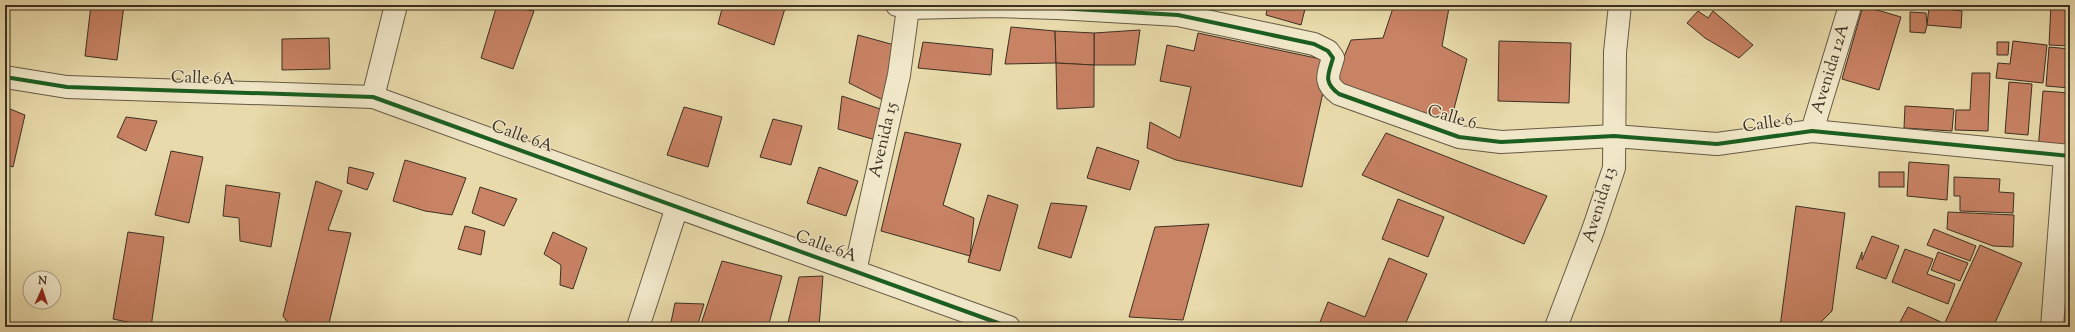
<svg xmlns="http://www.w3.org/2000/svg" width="2075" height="332" font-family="'Sorts Mill Goudy',serif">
<rect width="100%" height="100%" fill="#e8daaa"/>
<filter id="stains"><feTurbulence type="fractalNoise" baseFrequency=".005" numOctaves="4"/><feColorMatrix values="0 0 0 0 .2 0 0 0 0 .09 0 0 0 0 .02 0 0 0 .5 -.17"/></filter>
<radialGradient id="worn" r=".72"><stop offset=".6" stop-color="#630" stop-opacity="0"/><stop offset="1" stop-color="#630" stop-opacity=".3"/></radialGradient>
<g fill="#c88264" stroke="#3b3023">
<polygon points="91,5 124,5 117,60 85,56"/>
<polygon points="497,5 534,11 513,69 481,58"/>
<polygon points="723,5 786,5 774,45 718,24"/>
<polygon points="1268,5 1306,5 1301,25 1266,15"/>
<polygon points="1394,5 1435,5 1449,8 1442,46 1467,59 1450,124 1332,85 1351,40 1383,38"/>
<rect x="2023" y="5" width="18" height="4"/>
<polygon points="2051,5 2070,5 2070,46 2049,45"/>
<polygon points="1863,6 1901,17 1879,90 1842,79"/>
<polygon points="1929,7 1962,11 1961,28 1927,25"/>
<polygon points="1698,11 1708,18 1713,11 1753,45 1739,58 1705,38 1687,23"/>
<polygon points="1910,12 1926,13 1927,25 1925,33 1910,32"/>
<polygon points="1011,27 1055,31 1056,63 1005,64"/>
<polygon points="1140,30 1135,65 1094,65 1094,33"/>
<polygon points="1055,31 1094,33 1094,65 1056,63"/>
<polygon points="1198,33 1330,61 1302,187 1176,160 1147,148 1150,122 1180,138 1191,87 1160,81 1167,45 1194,51"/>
<polygon points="858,35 898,46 889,103 849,83"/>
<polygon points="329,38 330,69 282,70 282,39"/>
<polygon points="1499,41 1571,43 1569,103 1498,101"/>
<polygon points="2013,41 2047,45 2043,83 1996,78 1998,63 2010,64"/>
<polygon points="923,42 993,49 991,75 918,68"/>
<polygon points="1997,42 2009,42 2008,55 1997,55"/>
<polygon points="2049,47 2070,49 2070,88 2046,86"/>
<polygon points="1056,63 1094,65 1094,107 1057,109"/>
<polygon points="1972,73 1990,73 1988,131 1955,130 1956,110 1970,110"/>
<polygon points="2009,82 2032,84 2028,135 2005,133"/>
<polygon points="2043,91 2070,93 2070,153 2038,150"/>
<polygon points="842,96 886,111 879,141 838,129"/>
<polygon points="1905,106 1954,109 1952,131 1904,128"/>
<polygon points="5,107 25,115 13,167 5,164"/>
<polygon points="684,107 722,117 708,167 667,155"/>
<polygon points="126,117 157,121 146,151 117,137"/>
<polygon points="773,119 802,126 791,165 760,157"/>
<polygon points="905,132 961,144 943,205 974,218 970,256 881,231"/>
<polygon points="1386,133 1547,196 1524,244 1362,175"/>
<polygon points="1097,147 1139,161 1130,190 1087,178"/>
<polygon points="171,151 203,157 189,223 155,215"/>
<polygon points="405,160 466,178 452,215 425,211 393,201"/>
<polygon points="1909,162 1949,165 1947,200 1907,196"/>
<polygon points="349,167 374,173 367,190 347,183"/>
<polygon points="819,167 858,181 846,216 807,203"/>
<rect x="1879" y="172" width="25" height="15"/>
<polygon points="1954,177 2000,179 1999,192 2014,193 2013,213 1960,211 1960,196 1954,196"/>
<polygon points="316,181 342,191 328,230 351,233 328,327 291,327 283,316"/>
<polygon points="226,185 280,193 271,247 240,241 239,218 223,216"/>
<polygon points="480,187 517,199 504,226 472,213"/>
<polygon points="988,195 1018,205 1000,271 968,262"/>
<polygon points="1398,199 1444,217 1428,257 1382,239"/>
<polygon points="1051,203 1087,206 1071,258 1038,248"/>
<polygon points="1796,206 1845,213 1832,311 1816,327 1780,327"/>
<polygon points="1948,212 2014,215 2013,247 1993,246 1947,229"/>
<polygon points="1209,224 1183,320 1129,317 1155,227"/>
<polygon points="465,226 485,231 481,255 458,249"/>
<polygon points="1934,229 1976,246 1970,261 1927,245"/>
<polygon points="128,232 164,237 151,327 113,319"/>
<polygon points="553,232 587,248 573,289 560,285 561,265 544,254"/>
<polygon points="1872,236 1899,246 1886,279 1856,268 1862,252 1862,260"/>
<polygon points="1980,245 2022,263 1993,327 1943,327"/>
<polygon points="1905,249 1933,259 1927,274 1955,284 1948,304 1892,282"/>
<polygon points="1938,252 1968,263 1960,281 1931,270"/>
<polygon points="1389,258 1427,274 1404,327 1318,327 1328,302 1365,317"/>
<polygon points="722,261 782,276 768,327 700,327"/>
<polygon points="823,276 819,327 787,327 799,277"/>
<polygon points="2058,278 2070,279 2070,327 2054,327"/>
<polygon points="675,303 704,304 697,327 670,327"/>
<polygon points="1908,307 1941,322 1939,327 1910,327 1900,322"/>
<polygon points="1884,322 1896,327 1882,327"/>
</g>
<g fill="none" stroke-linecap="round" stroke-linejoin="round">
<g stroke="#665a45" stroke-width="24">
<g id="minor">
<path d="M897,5L908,8L996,6L1057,8L1178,15L1314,44L1328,51L1333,58C1328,75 1323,82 1339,94L1459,137L1501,142L1614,136L1717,144L1812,131L2070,156"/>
<polyline points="5,77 67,87 373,97 1009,327"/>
<polyline points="373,97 396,5"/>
<polyline points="1812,131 1850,6"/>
<polyline points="855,271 899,75 908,8"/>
<polyline points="638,327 677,207"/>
<polyline points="1556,327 1593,230 1614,168 1615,52 1620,5"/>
<polyline points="2052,327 2065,157"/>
</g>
</g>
<use href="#minor" stroke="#f0e7c8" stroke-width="22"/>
<g stroke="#f0e7c8" stroke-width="6">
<g id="cycleway">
<path d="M897,5L908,8L996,6L1057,8L1178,15L1314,44L1328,51L1333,58C1328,75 1323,82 1339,94L1459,137L1501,142L1614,136L1717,144L1812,131L2070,156"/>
<polyline points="5,77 67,87 373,97 1009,327"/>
</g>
</g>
<use href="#cycleway" stroke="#1b5e20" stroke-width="4"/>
</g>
<g text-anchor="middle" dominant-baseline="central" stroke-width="3" stroke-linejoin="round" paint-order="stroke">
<g font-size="17" fill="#3b3023" stroke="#f0e7c8">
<text transform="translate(1831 69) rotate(-73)">Avenida 12A</text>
<text transform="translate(203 79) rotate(2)">Calle 6A</text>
<text transform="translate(1452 118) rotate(16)">Calle 6</text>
<text transform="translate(1768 124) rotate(-8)">Calle 6</text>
<text transform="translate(522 137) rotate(20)">Calle 6A</text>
<text transform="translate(884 140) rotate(-77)">Avenida 15</text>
<text transform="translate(1600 205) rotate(-73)">Avenida 13</text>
<text transform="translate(826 247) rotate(20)">Calle 6A</text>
</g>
</g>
<rect width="2075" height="332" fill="none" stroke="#e8daaa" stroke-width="20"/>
<rect x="6" y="6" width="2063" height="320" fill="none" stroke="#3b3023" stroke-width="2"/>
<rect x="10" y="10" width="2055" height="312" fill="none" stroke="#3b3023"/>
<g transform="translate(42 290) rotate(3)"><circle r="19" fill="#f0e7c8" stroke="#a89e86"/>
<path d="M0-3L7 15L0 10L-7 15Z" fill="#8f2418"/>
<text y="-6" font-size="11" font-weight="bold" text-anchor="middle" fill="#3b3023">N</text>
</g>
<rect width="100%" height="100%" filter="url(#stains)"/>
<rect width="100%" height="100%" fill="url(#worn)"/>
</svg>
